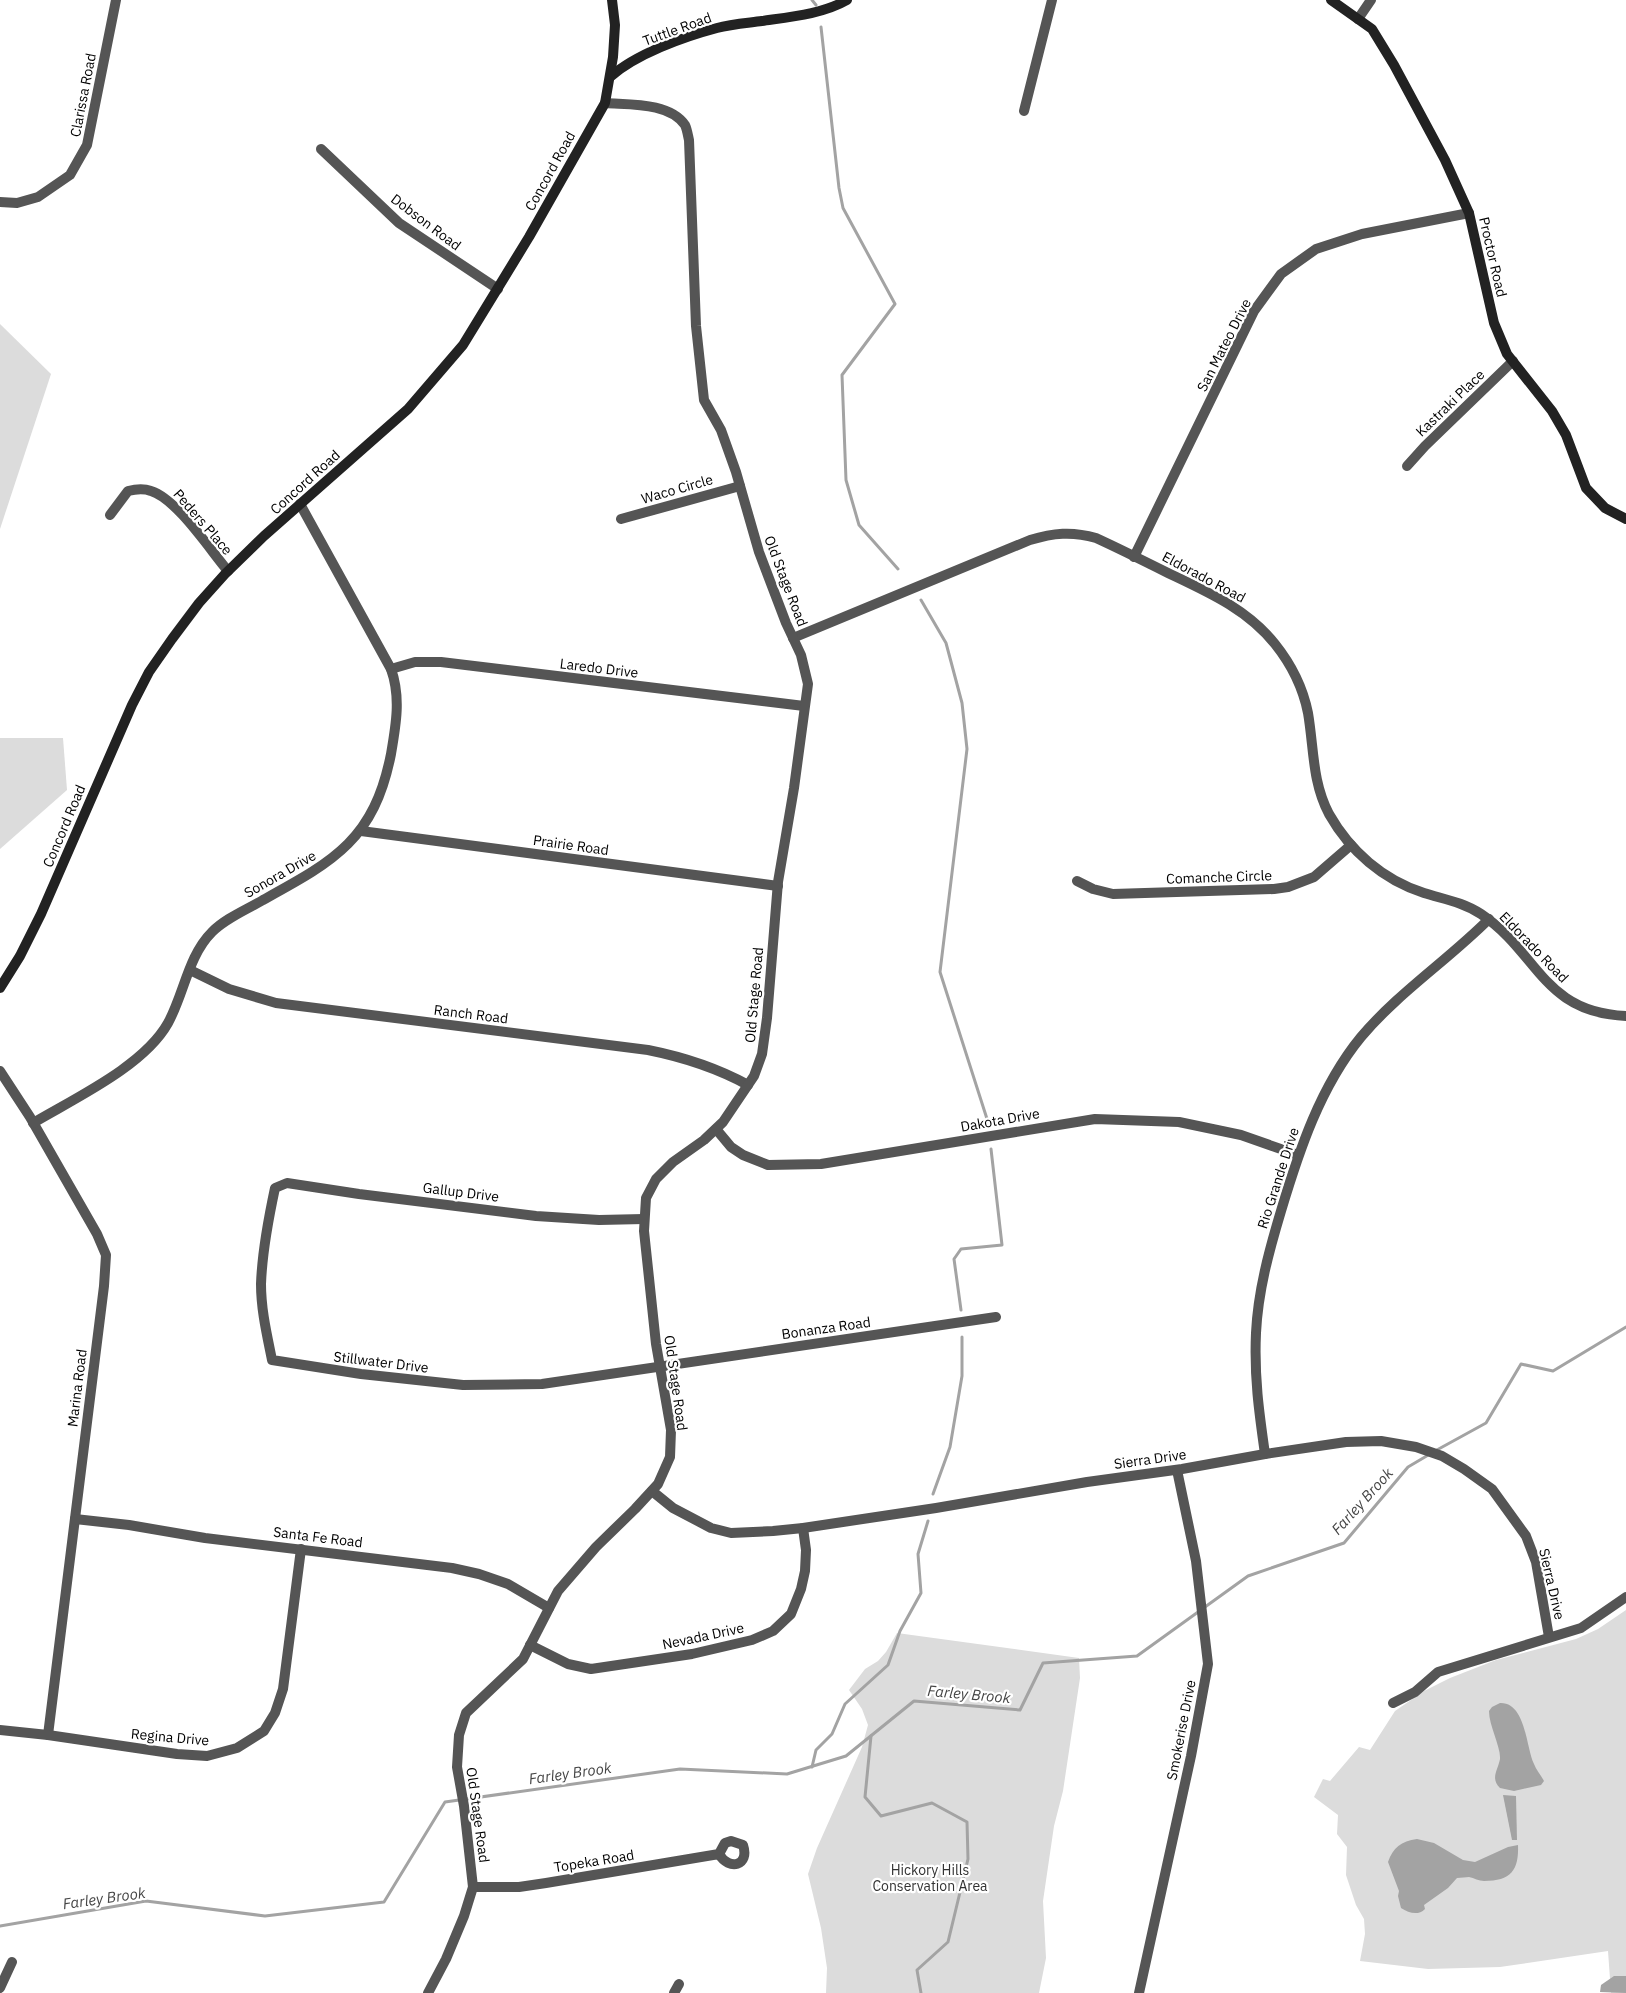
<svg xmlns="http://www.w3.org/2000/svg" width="1626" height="1993" font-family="'IBM Plex Sans',sans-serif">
<rect width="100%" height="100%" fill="#fff"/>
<g fill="#dcdcdc">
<polygon points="0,324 51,374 0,529"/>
<polygon points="0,738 63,738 67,790 0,849"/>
<polygon points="1626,1610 1626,1993 1611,1993 1608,1951 1500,1967 1428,1969 1360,1961 1365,1934 1364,1919 1356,1905 1346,1875 1347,1847 1337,1834 1338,1815 1314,1797 1323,1779 1330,1781 1359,1747 1370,1750 1395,1711 1424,1691 1450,1678 1496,1660 1576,1639 1598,1629"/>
<polygon points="897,1633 1079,1658 1080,1678 1063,1791 1054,1826 1043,1901 1046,1958 1039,1993 826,1993 827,1968 821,1928 808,1874 817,1848 862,1747 868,1725 862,1709 849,1690 865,1669 878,1661 886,1652"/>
</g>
<g fill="#a3a3a3">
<path d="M1500,1703C1526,1702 1526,1748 1534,1764C1536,1770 1541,1775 1544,1781L1541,1785L1514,1791L1500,1788C1490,1778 1498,1770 1500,1759C1501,1747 1489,1726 1489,1711L1492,1707Z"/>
<polygon points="1503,1795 1516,1796 1517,1840 1512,1840"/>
<path d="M1417,1839L1434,1843L1463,1860L1475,1862L1508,1847L1518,1845C1519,1870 1511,1881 1484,1881C1479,1881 1474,1878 1469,1877C1466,1877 1461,1878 1457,1878L1448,1888L1424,1905L1425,1909C1418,1916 1409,1913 1401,1908L1398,1896L1399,1891L1388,1862C1393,1848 1401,1841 1417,1839Z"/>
<polygon points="1614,1976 1626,1976 1626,1993 1600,1992 1601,1985"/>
</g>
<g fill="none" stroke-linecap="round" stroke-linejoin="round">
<g stroke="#a3a3a3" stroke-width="3">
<polyline points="812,0 816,5"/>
<polyline points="821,27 839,188 843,208 895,304 842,375 846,480 859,525 898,569"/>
<polyline points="921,600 946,643 962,703 967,749 940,972 988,1122"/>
<polyline points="961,1310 954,1259 961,1249 1002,1245 991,1149"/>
<polyline points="1435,1451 1486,1423 1521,1364 1553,1371 1626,1327"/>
<polyline points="933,1494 950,1447 962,1376 962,1337"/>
<polyline points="871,1736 865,1797 881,1816 932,1803 967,1822 968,1859 948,1942 917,1970 921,1993"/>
<polyline points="812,1767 816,1750 832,1734 845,1704 888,1665 900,1631 921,1593 918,1554 928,1521"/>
<polyline points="0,1926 146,1901 265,1916 384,1902 445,1802 680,1769 787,1774 846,1756 914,1701 1020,1710 1043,1663 1137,1656 1248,1576 1344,1543 1408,1467 1430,1454"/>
</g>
<g stroke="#555" stroke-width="10">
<polyline points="1358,19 1371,0"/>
<polyline points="1024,111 1052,0"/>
<polyline points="321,149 399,223 498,289"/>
<polyline points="0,202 17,203 38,197 70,175 87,145 116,0"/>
<polyline points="1407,466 1425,446 1513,361"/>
<path d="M110,515L128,491C136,489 143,488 151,491C177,499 210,550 228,571"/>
<polyline points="621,519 740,486"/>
<polyline points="1134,557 1254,311 1281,274 1316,249 1362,234 1469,213"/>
<path d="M793,638L1030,540C1053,533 1072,531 1096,538C1120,549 1144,561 1168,573C1208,592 1247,609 1275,644C1291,664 1303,688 1308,713C1314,748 1312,782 1329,814C1350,851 1383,880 1424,893C1443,899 1463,902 1481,914C1539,953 1542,1012 1626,1016"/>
<polyline points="391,669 415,662 441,662 804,706"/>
<polyline points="361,831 778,886"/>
<polyline points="1077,881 1093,889 1113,894 1274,889 1288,887 1314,877 1351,845"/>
<path d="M190,970L229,989L276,1003L648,1050C683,1057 717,1068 748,1085"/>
<polyline points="0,1071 30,1117 97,1234 106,1255 104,1286 48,1735"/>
<path d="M33,1123C75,1098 144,1066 168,1023C184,994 188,956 212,932C226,918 246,910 263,900C334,861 374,840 391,754C396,725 401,697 391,669L300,504"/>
<polyline points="716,1129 731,1147 743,1155 768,1165 821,1164 1095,1119 1179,1122 1241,1135 1298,1155"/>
<path d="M644,1219L599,1220L536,1216L359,1194L287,1183L275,1188C269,1216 262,1255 261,1284C261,1310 267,1335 272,1360L361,1374L463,1385L542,1384L996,1317"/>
<path d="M1265,1454C1259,1412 1254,1376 1256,1333C1258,1291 1269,1251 1281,1211C1299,1151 1320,1087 1361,1037C1398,993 1448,960 1489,919"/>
<polyline points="652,1491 673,1508 711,1528 731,1533 773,1531 803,1528 936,1508 1087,1482 1182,1469 1265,1454 1346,1442 1381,1441 1416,1447 1442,1456 1464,1469 1492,1489 1526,1536 1536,1562 1549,1637"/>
<polyline points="75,1519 129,1525 205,1538 452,1568 479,1574 508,1584 549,1608"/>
<polyline points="530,1645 568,1664 591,1669 692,1654 752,1640 773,1631 791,1614 801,1589 805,1571 806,1550 803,1528"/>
<polyline points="1393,1703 1415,1692 1438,1672 1581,1628 1626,1597"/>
<polyline points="0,1730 48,1735 177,1754 207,1756 237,1748 264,1731 275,1713 283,1689 301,1549"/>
<path d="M473,1887H519L546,1883L719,1854C729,1871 750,1866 743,1845L731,1841L725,1843L719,1854"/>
<polyline points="0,1988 12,1962"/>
<path d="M428,1993L446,1959L464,1916L473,1887L464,1806L457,1767L459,1735L466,1713L523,1659L558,1591L596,1547L635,1509L658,1484L670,1457L671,1430L656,1344L644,1231L646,1198L656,1179L673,1162L704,1140L723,1122L754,1076L762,1054L767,1018L778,882L794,788L808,684L801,655L786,623L759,552L736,472L721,430L704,400L696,326L689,140C688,136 687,129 685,125C669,102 629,105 605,103"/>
<polyline points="674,1993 679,1984"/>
<polyline points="1139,1993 1191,1756 1208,1664 1196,1561 1177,1470"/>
</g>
<g stroke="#222" stroke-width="10">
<polyline points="1331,0 1372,29 1394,65 1445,160 1469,213 1494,323 1507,354 1552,411 1566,435 1586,488 1605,508 1626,519"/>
<path d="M610,77C636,54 683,37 717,28C731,24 747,23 762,21C790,17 823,14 847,0"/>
<polyline points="0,988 20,956 41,914 132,705 149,672 172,639 199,603 225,574 264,536 408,409 463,345 529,237 605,103 613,57 615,25 612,0"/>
</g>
</g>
<g text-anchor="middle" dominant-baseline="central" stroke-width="4.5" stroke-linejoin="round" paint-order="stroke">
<g font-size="14" fill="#000" stroke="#fff">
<text transform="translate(677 29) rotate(-20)">Tuttle Road</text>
<text transform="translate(83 95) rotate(-79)">Clarissa Road</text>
<text transform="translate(550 171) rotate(-61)">Concord Road</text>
<text transform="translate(426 222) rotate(37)">Dobson Road</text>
<text transform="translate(1493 257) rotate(77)">Proctor Road</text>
<text transform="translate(1224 345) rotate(-63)">San Mateo Drive</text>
<text transform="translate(1450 403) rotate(-44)">Kastraki Place</text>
<text transform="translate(305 482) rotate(-42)">Concord Road</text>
<text transform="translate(677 489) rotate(-16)">Waco Circle</text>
<text transform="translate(203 522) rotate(49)">Peders Place</text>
<text transform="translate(1204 577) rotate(28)">Eldorado Road</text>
<text transform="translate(786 581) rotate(69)">Old Stage Road</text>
<text transform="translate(599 668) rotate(7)">Laredo Drive</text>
<text transform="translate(64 826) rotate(-67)">Concord Road</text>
<text transform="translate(571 845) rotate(8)">Prairie Road</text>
<text transform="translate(280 874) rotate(-30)">Sonora Drive</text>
<text transform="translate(1219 877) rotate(-2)">Comanche Circle</text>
<text transform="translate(1534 947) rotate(46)">Eldorado Road</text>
<text transform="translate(754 995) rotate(-85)">Old Stage Road</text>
<text transform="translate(471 1014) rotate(7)">Ranch Road</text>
<text transform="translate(1000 1120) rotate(-10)">Dakota Drive</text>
<text transform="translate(1278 1178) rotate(-72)">Rio Grande Drive</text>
<text transform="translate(461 1192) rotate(7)">Gallup Drive</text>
<text transform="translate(826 1328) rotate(-8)">Bonanza Road</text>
<text transform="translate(381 1362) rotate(7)">Stillwater Drive</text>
<text transform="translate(676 1383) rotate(82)">Old Stage Road</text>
<text transform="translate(77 1388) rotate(-83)">Marina Road</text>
<text transform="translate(1150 1459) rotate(-8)">Sierra Drive</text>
<text transform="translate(318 1537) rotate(7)">Santa Fe Road</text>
<text transform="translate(1552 1584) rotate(77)">Sierra Drive</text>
<text transform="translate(703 1636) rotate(-12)">Nevada Drive</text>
<text transform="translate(1181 1730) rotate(-79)">Smokerise Drive</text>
<text transform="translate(170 1737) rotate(5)">Regina Drive</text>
<text transform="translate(478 1815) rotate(82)">Old Stage Road</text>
<text transform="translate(594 1861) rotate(-9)">Topeka Road</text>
</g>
<g font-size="14" fill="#333" stroke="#fff">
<text x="930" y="1870">Hickory Hills<tspan x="930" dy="16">Conservation Area</tspan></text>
</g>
<g font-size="15" font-style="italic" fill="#444" stroke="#fff">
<text transform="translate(1362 1501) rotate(-48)">Farley Brook</text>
<text transform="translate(969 1694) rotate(5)">Farley Brook</text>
<text transform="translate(570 1773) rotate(-8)">Farley Brook</text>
<text transform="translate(104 1898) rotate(-8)">Farley Brook</text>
</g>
</g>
</svg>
